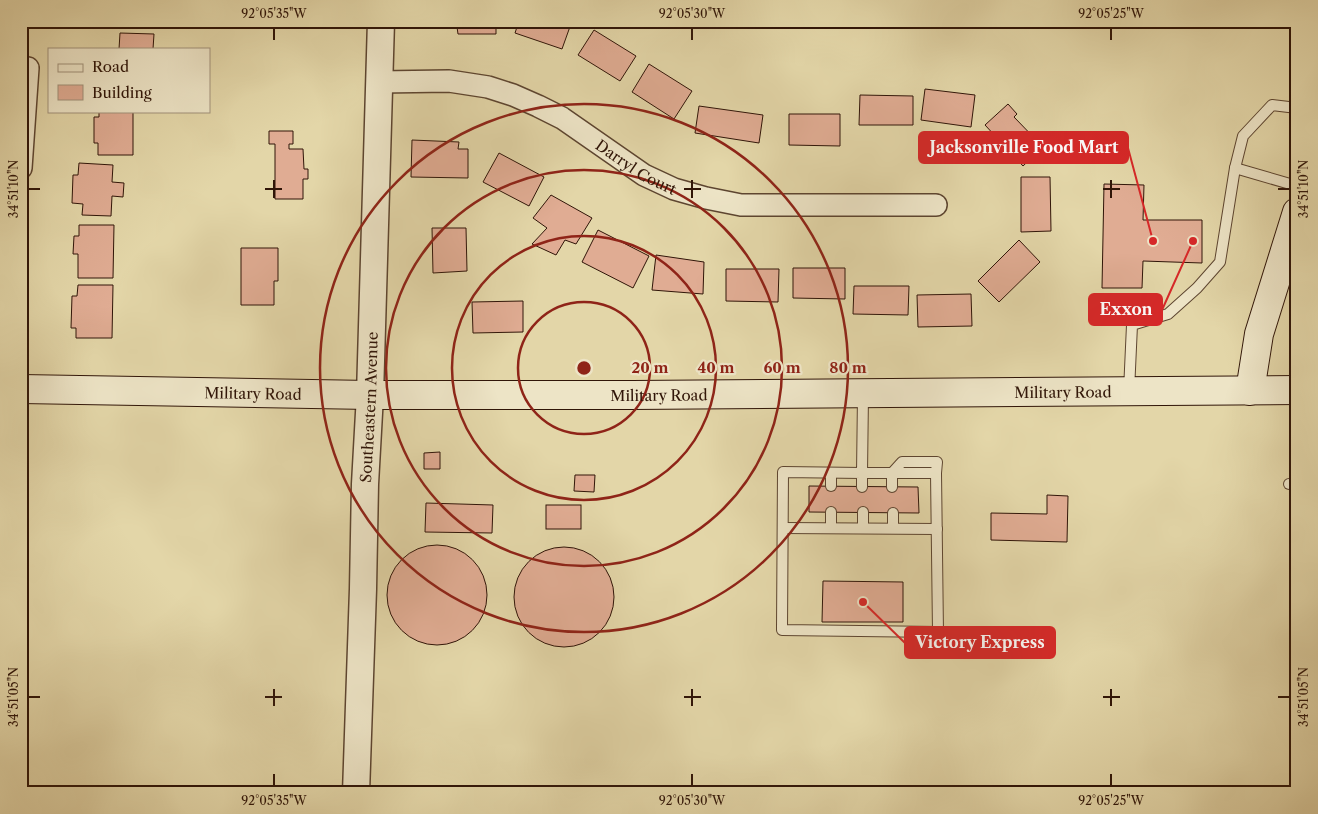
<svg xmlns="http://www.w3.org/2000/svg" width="1318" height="814" font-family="'Libre Caslon Text',serif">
<rect width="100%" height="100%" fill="#e3d6a8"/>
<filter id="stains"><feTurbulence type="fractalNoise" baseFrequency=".004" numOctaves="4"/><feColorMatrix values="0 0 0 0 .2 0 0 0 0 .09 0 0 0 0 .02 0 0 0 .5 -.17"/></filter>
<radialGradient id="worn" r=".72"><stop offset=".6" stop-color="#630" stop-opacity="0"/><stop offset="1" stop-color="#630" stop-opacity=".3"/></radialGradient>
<g fill="#e0ac93" stroke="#301508">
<polygon points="448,21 496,21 496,34 458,34 457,27 448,28"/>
<polygon points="519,21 572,21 562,49 515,33"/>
<polygon points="594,30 636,56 620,81 578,55"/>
<polygon points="120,33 154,34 153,49 119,49"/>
<polygon points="649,64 692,91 674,119 632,92"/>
<polygon points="925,89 975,95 971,127 921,120"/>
<polygon points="860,95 913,96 913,125 859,125"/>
<polygon points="1008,104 1017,114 1014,117 1043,147 1023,166 985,125"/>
<polygon points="699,106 763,115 759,143 695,133"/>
<polygon points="99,111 133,111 133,155 98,155 98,143 94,143 94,117 99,117"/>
<polygon points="789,114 840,114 840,146 789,145"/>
<polygon points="269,131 293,131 293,144 289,144 289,149 303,149 304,169 308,169 308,179 303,179 303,199 275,199 275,144 269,144"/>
<polygon points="412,140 459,142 458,149 468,149 468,178 411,177"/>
<polygon points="499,153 544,177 529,206 483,182"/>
<polygon points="79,163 113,165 112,182 124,183 123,197 112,196 111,216 82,215 83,204 72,203 73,175 78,175"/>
<polygon points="1021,177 1050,177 1051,231 1021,232"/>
<polygon points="1104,184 1144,185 1143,220 1202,220 1202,263 1143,261 1142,288 1102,288"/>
<polygon points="551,195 592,218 576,244 565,240 556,255 532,244 547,228 533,218"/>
<polygon points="79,225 114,225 113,278 78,278 78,254 73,254 74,236 79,236"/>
<polygon points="432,228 466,228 467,271 433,273"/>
<polygon points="598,230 649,256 633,288 582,262"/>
<polygon points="1019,240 1040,262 999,302 978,281"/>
<polygon points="241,248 278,248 278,281 274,281 274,305 241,305"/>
<polygon points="656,255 704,262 703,294 652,290"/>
<polygon points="793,268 845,268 845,299 793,298"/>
<polygon points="726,269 779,269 778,302 726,301"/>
<polygon points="78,285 113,285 112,338 76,338 76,328 71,328 72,296 77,296"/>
<polygon points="854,286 909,286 908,315 853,314"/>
<polygon points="971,294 972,326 918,327 917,295"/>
<polygon points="523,301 523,332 473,333 472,302"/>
<polygon points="440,452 440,469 424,469 424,453"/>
<polygon points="575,475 595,475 594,492 574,491"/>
<polygon points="809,486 918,487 919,513 809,512"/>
<polygon points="1047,495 1068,496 1067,542 991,540 991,513 1047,514"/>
<polygon points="426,503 493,505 492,533 425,532"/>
<rect x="546" y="505" width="35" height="24"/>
<circle cx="437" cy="595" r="50"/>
<circle cx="564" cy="597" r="50"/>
<polygon points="823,581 903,582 903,622 822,622"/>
</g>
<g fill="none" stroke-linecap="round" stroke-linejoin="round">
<g stroke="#5d4530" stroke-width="12">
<g id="service">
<polyline points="1235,168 1297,186"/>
<polyline points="1129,391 1132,325 1168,314 1197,288 1220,262 1235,168 1243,136 1272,105 1297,108"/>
<polyline points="831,473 831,486"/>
<polyline points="1289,484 1297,484"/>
<polyline points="862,487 862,473 936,473 938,632 782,630 783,472 862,473 863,395"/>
<polyline points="892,487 892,473 902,462 937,462 936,473"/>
<polyline points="831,512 831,528"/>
<polyline points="863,512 863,528"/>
<polyline points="893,513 893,528"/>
<polyline points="783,528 937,529"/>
</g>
</g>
<g stroke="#5d4530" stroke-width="24">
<g id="minor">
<path id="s1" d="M379,82L449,81L488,87L513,95L538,106L562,118L644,175L674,189L706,198L741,205H936"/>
<polyline points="21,168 28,68"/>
</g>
</g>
<g stroke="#5d4530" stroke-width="29">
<g id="tertiary">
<path id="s2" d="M356,793L363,589L365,484L370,395L381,21"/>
</g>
</g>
<g stroke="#301508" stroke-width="30">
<g id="secondary">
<path id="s3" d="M21,389L370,395H632L1297,390"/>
<polyline points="1250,391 1259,334 1297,212"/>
</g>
</g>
<use href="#service" stroke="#ede4c6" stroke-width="10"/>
<use href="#minor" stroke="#ede4c6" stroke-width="21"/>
<use href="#tertiary" stroke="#ede4c6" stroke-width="26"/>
<use href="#secondary" stroke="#ede4c6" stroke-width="28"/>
</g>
<path fill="none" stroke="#301508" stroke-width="2" d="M274,28V40M692,28V40M1111,28V40M274,180V198M692,180V198M1111,180V198M28,189H40M265,189H282M684,189H701M1103,189H1120M1278,189H1290M274,689V706M692,689V706M1111,689V706M28,697H40M265,697H282M684,697H701M1103,697H1120M1278,697H1290M274,774V786M692,774V786M1111,774V786"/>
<g fill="none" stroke="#8f2418" stroke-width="2.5">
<circle cx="584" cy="368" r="66"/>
<circle cx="584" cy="368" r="132"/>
<circle cx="584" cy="368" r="198"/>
<circle cx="584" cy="368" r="264"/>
</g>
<g text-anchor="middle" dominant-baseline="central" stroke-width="4.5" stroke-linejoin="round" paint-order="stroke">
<g font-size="15" fill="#301508" stroke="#ede4c6">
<text stroke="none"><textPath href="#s1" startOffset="279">Darryl Court</textPath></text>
<text stroke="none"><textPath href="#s3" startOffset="232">Military Road</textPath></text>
<text stroke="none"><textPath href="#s3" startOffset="1042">Military Road</textPath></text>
<text stroke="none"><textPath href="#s3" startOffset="638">Military Road</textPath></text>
<text stroke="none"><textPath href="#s2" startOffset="386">Southeastern Avenue</textPath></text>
</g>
</g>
<circle cx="584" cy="368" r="8" fill="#8f2418" stroke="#ede4c6" stroke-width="2.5"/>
<g font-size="15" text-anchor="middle" font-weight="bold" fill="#8f2418" stroke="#ede4c6" stroke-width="4.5" stroke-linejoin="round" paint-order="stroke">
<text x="650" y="373">20 m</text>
<text x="716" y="373">40 m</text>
<text x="782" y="373">60 m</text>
<text x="848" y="373">80 m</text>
</g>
<path fill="none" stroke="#d62828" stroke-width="2" d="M1153 241L1128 148M1193 241L1162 310M863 602L905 643"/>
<g fill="#d62828" stroke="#ede4c6" stroke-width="2">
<circle cx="1153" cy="241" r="5"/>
<circle cx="1193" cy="241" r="5"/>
<circle cx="863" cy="602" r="5"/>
</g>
<g fill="#d62828" stroke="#d62828" stroke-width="2">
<rect x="919" y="132" width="209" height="31" rx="5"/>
<rect x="1089" y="294" width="73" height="31" rx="5"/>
<rect x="905" y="627" width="150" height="31" rx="5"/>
</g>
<g font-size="16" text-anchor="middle" font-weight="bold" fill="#fff">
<text x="1024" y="153">Jacksonville Food Mart</text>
<text x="1126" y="315">Exxon</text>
<text x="980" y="648">Victory Express</text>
</g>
<rect width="1318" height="814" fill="none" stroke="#e3d6a8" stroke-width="55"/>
<rect x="48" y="48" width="162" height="65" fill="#ede4c6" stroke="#a1917a"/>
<rect x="58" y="64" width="25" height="8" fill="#ede4c6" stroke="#a1917a"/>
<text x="92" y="72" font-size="15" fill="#301508">Road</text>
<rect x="58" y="85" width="25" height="15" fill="#e0ac93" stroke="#a1917a"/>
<text x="92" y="98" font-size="15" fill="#301508">Building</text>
<rect x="28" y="28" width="1262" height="758" fill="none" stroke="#301508" stroke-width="2"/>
<g font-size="12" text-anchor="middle" fill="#301508">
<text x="274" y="18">92°05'35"W</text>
<text x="692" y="18">92°05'30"W</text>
<text x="1111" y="18">92°05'25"W</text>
<text transform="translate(14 189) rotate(-90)" y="4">34°51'10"N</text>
<text transform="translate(1304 189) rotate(-90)" y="4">34°51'10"N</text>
<text transform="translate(14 697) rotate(-90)" y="4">34°51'05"N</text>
<text transform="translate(1304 697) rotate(-90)" y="4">34°51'05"N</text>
<text x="274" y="805">92°05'35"W</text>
<text x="692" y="805">92°05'30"W</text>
<text x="1111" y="805">92°05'25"W</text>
</g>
<rect width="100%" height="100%" filter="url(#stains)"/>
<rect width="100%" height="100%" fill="url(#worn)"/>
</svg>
